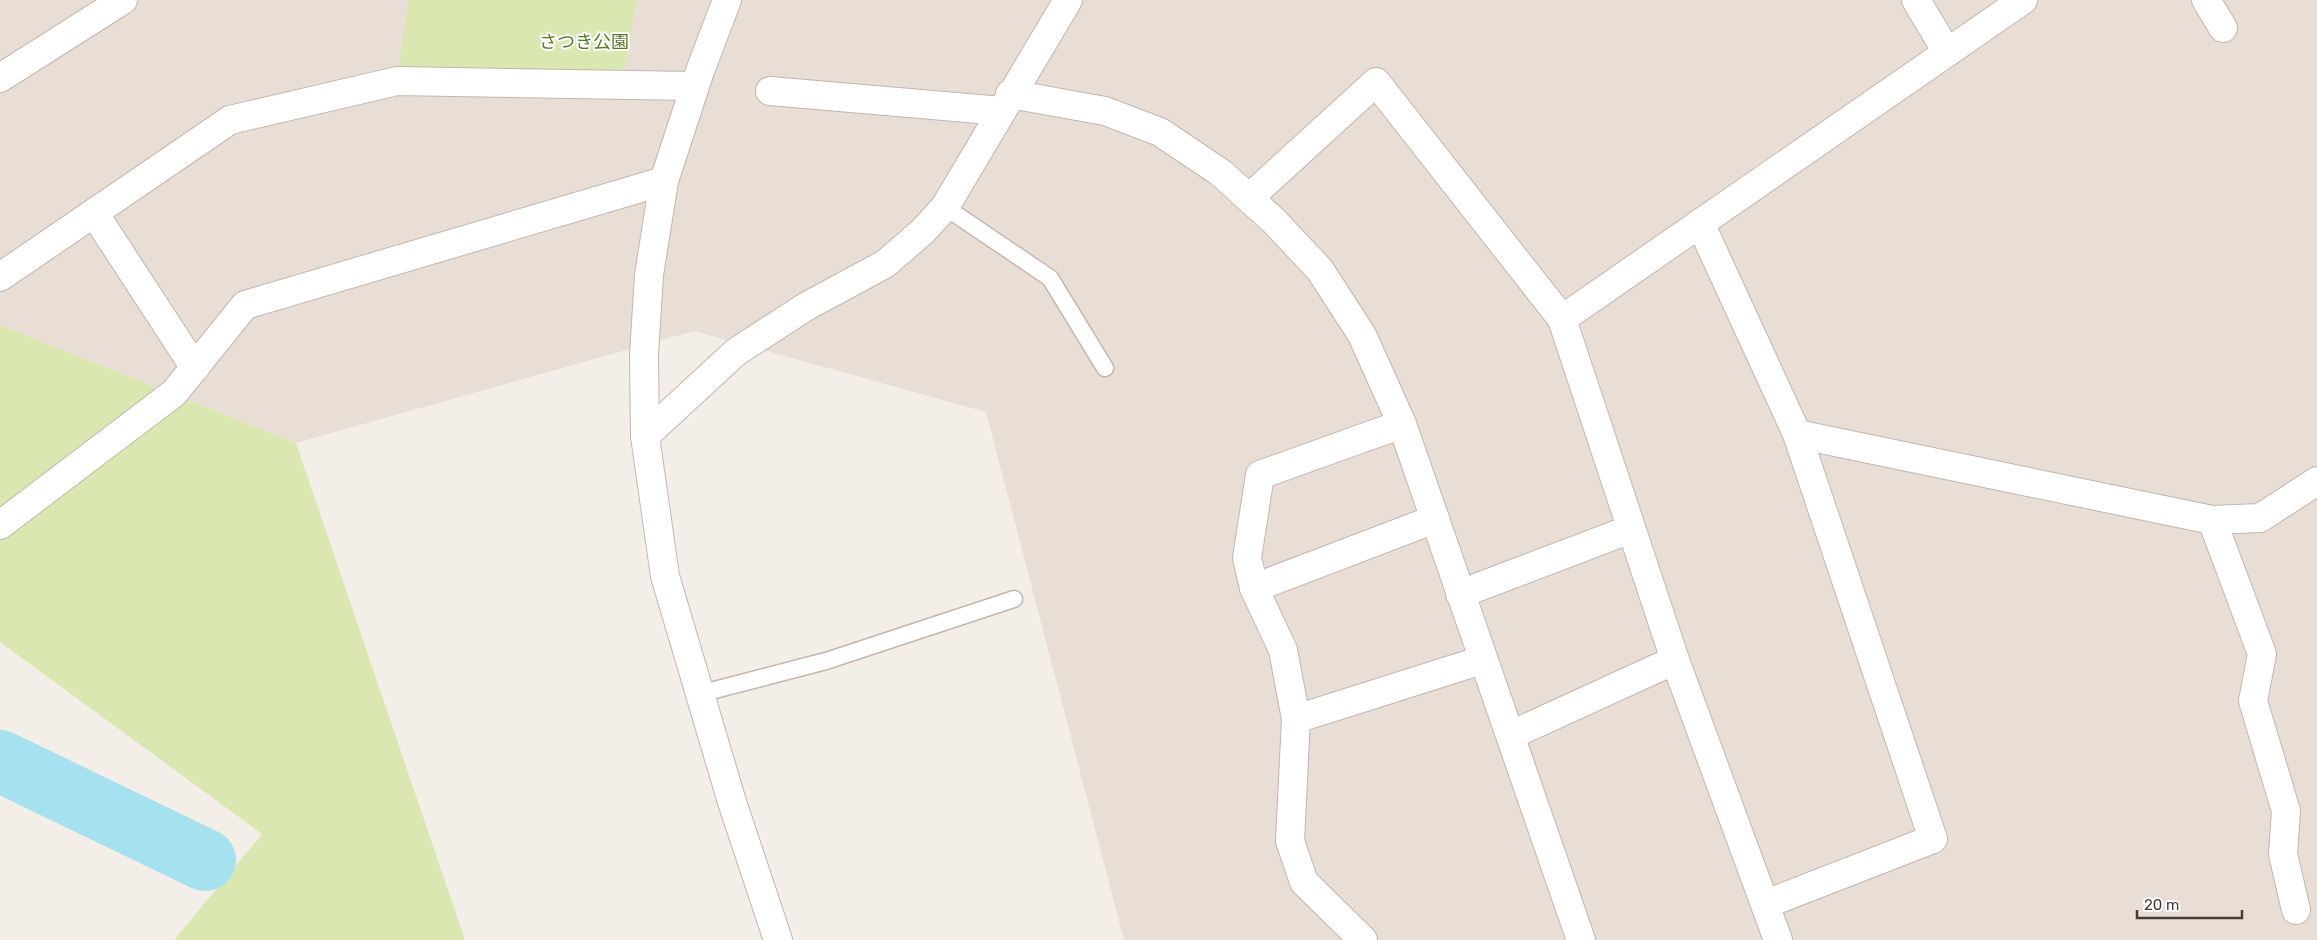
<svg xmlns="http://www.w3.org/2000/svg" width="2317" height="940" font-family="Rubik,'Noto Sans JP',sans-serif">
<rect width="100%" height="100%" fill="#f4eee8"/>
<polygon fill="#e8ded6" points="0,0 2317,0 2317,940 1124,940 986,412 694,331 296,443 0,325"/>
<g fill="#dbe7b1">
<polygon points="408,0 637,0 621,86 397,81"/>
<polygon points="0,325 296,443 465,940 174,940 262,834 0,642"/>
</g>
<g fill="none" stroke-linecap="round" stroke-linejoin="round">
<polyline stroke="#a5e1ef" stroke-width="62" points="0,761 205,860"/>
<g stroke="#c2b6ae" stroke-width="19">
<g id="service">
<polyline points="945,207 1050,278 1105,368"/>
<polyline points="699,694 826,661 1014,599"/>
</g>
</g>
<g stroke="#c2b6ae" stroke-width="30">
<g id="minor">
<polyline points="1916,0 1947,52"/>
<polyline points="2206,0 2223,28"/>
<polyline points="0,78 123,0"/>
<polyline points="770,91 1002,111"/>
<polyline points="1010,94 1105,111 1160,132 1221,173 1274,221 1320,270 1362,335 1402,424 1581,940"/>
<polyline points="1249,198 1376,82 1562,319 1675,660 1511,735"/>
<polyline points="94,213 195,368"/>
<polyline points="1700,223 1797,434 1933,839 1766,904"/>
<polyline points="0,277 230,120 397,81 692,86"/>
<polyline points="1562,319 2023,0"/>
<polyline points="1797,434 2212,520 2260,518 2317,481"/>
<polyline points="645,436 736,352 807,306 885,264 923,231 945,207 1068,0"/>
<polyline points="2212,520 2262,654 2253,701 2286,811 2283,854 2296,910"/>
<polyline points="0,525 174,393 245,305 664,181"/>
<polyline points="1254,588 1435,519"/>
<polyline points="1460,594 1631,529"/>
<polyline points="1675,660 1778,940"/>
<polyline points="1296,719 1283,650 1254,588 1247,558 1260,475 1402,424"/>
<polyline points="1363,940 1304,882 1290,841 1296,719 1482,660"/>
</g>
</g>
<g stroke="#c2b6ae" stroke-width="30">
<polyline id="tertiary" points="727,0 700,71 664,181 649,275 644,355 645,436 665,576 732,802 778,940"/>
</g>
<use href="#service" stroke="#fff" stroke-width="16"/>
<use href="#minor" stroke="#fff" stroke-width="28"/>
<use href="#tertiary" stroke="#fff" stroke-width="28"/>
</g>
<g text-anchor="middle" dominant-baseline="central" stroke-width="4" stroke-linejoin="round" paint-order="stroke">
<g font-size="18" fill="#59782a" stroke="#fff">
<text x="584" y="42">さつき公園</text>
</g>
</g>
<path d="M2137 910v8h105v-8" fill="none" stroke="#473d37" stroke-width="2.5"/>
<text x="2144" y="910" font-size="15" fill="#473d37" stroke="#ffffff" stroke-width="4" paint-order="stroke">20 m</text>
</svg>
